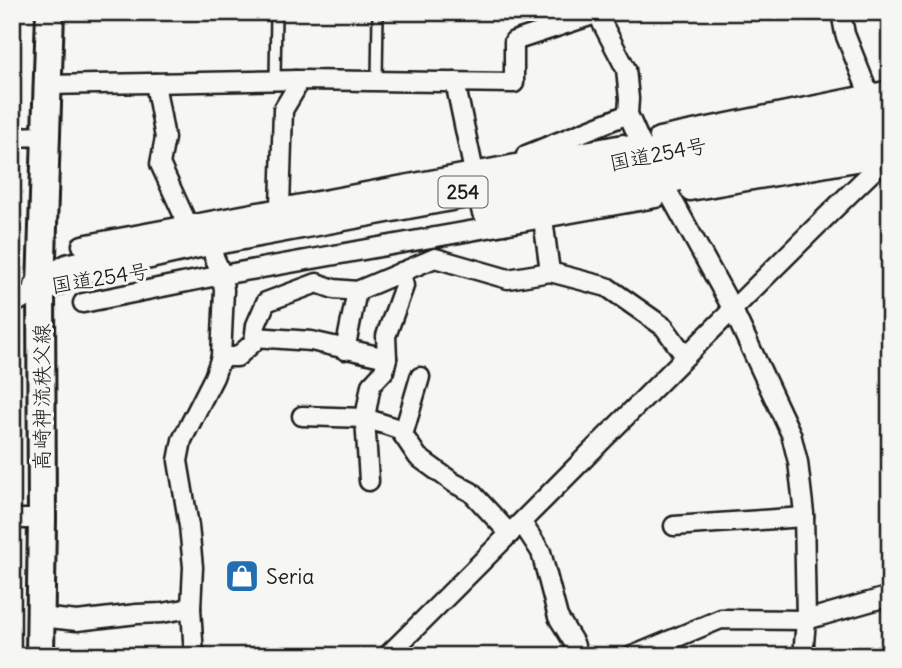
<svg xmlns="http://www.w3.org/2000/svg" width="902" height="668" font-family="Delius,'Klee One',sans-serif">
<rect width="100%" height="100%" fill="#f6f6f2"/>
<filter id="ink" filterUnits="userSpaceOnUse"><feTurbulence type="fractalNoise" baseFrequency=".0143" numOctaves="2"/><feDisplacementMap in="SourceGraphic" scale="14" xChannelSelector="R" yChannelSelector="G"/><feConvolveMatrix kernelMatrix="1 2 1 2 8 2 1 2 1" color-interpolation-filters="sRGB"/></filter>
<g filter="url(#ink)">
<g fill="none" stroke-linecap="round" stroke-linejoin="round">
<g stroke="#1c1c1c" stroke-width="14">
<g id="lane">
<polyline points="275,81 276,12"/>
<polyline points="377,81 378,12"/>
</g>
</g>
<g stroke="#1c1c1c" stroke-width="23">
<g id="street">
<polyline points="599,12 602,23 626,69 629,99 628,114 639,139 732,308 791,434 798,462 804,513 806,620 803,656"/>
<polyline points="841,12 845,34 869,94"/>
<polyline points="455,82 474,172"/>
<polyline points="155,83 165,138 160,164 188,225"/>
<polyline points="47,85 300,80 514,83 514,41 599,13"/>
<polyline points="12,137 44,136"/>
<polyline points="659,137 890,90"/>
<polyline points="527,157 526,155 628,114"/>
<polyline points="690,191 890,156"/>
<polyline points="280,207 283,110 295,90 295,80"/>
<polyline points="543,219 550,272"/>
<polyline points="82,245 623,144"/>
<polyline points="83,303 222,275 656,198"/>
<polyline points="12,305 41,287"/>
<polyline points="255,337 311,341 387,358"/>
<polyline points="345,350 357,291"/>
<polyline points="221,357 237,357 254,342 256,325 266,302 317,283 334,289 357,291 435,258 508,279 550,272 607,287 664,327 685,356"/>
<polyline points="302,416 365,418 399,429 418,457 454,483 471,492 510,534"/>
<polyline points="403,435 420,377"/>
<polyline points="369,481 365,418 371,385 384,371 387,358 386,336 404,286 401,272"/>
<polyline points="12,519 42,519"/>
<polyline points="522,523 541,552 558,617 574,643 578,656"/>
<polyline points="674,526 804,517"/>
<polyline points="41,617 77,621 137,614 162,613 191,608"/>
<polyline points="194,656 191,608 193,567 189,526 178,461 182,440 214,377 221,357 224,290 222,275 214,257"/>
<path d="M387,656C550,495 708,331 872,172L868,160L839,152"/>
<polyline points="632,656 721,619 806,620 890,596"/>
</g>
</g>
<g stroke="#1c1c1c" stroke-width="32">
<polyline id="primary" points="40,656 42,519 41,287 50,12"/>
</g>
<g stroke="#1c1c1c" stroke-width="37">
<g id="highway">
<polyline points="488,209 890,136"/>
<polyline points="41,287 70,270 199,241 890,112"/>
</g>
</g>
<use href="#lane" stroke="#f6f6f2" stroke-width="9"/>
<use href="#street" stroke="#f6f6f2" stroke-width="18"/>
<use href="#primary" stroke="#f6f6f2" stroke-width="26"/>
<use href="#highway" stroke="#f6f6f2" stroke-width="32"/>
</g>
</g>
<defs>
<g id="shop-square" transform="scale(1.75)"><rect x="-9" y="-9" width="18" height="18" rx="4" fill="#1f6fb2" stroke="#f6f6f2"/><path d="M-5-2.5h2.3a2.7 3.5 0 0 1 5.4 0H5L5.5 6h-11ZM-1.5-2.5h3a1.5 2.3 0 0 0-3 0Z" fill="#fff"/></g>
</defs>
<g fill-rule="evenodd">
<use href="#shop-square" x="242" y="576"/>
</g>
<g text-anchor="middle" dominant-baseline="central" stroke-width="6" stroke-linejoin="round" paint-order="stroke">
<rect fill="#f6f6f2" stroke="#5d5d5c" stroke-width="2" x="438.5" y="176.5" width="49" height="31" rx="5"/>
<g font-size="19" font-weight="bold" fill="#1c1c1c">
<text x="463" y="192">254</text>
</g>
<g font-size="21" fill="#1c1c1c" stroke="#f6f6f2">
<text transform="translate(658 154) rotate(-11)">国道254号</text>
<text transform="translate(100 278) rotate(-9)">国道254号</text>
<text transform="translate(41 397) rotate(-90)">高崎神流秩父線</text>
</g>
<g font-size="21" fill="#1c1c1c" stroke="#f6f6f2" text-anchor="start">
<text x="266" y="576">Seria</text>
</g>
</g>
<rect width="902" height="668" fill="none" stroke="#f6f6f2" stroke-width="42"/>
<rect x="21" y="21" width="860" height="626" fill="none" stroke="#1c1c1c" stroke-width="2.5" filter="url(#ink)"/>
</svg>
